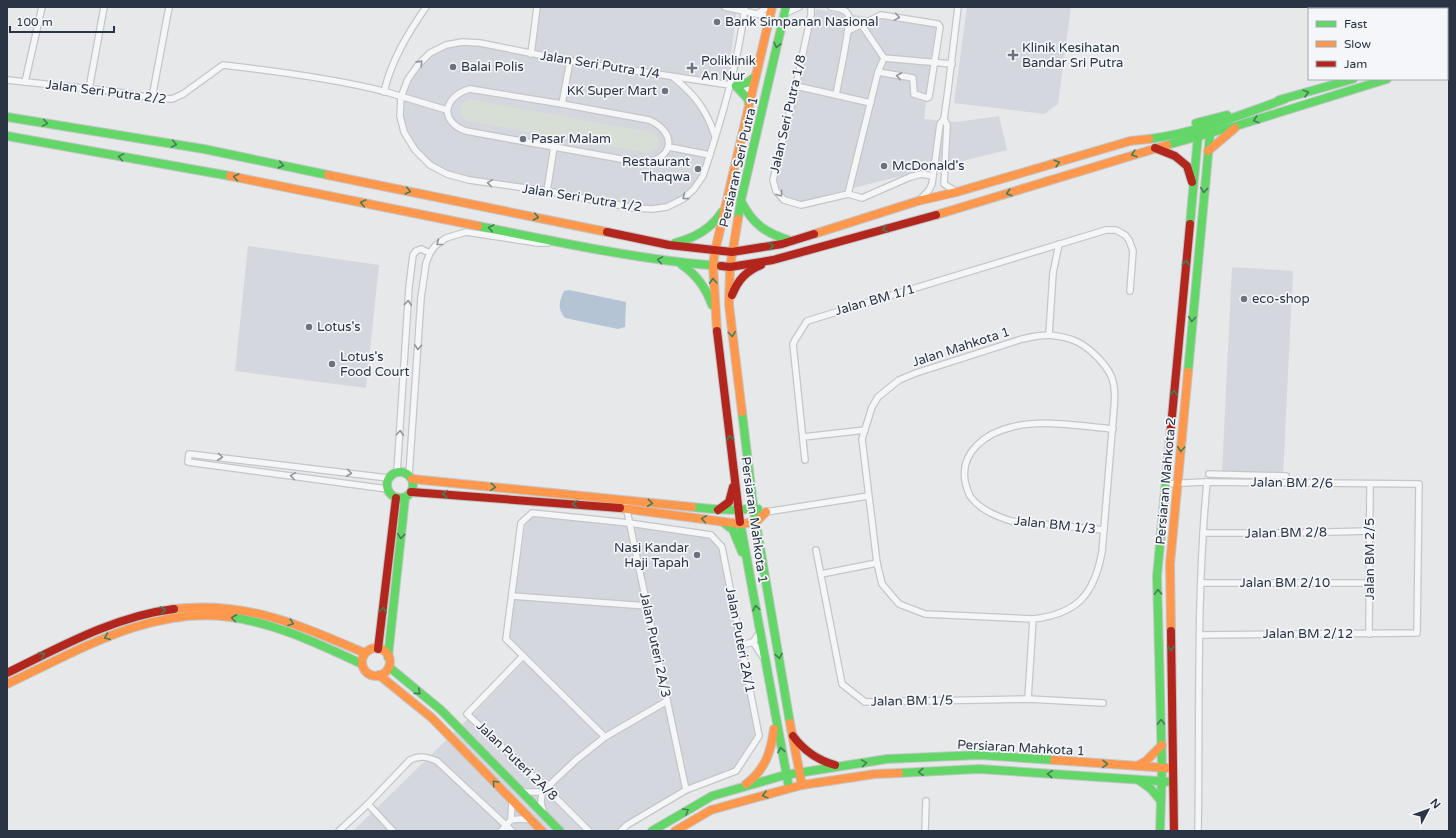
<svg xmlns="http://www.w3.org/2000/svg" width="1456" height="838" font-family="'Varela Round',sans-serif">
<rect width="100%" height="100%" fill="#e6e8ea"/>
<g fill="#d4d7dd">
<polygon points="539,7 737,7 728,82 671,74 671,79 685,91 697,105 707,122 711,137 701,175 693,185 682,196 667,203 650,207 633,205 541,188 469,177 448,171 431,162 417,148 406,131 402,115 405,94 411,80 421,66 432,55 447,48 462,46 478,46 533,57"/>
<polygon points="967,7 1071,7 1058,104 1044,114 954,103"/>
<polygon points="816,9 936,27 924,119 957,122 999,116 1007,150 865,185 801,202 787,198 780,190 777,180 802,77"/>
<polygon points="248,246 379,265 366,388 235,371"/>
<polygon points="1232,267 1293,271 1283,476 1222,472"/>
<polygon points="533,517 627,526 710,538 720,549 756,735 735,769 687,787 618,831 353,831 475,712 528,657 509,638 525,525"/>
</g>
<polygon fill="#d6ded6" points="470,99 654,133 659,140 658,148 648,153 467,121 461,115 461,104"/>
<path fill="#b4c4d5" d="M569,290L626,302L625,327L618,329L565,318C557,308 559,302 564,291Z"/>
<g fill="none" stroke-linecap="round" stroke-linejoin="round">
<g stroke="#c4c6c8" stroke-width="8">
<g id="street">
<polyline points="725,7 770,17"/>
<path d="M745,7C738,64 721,121 703,176L694,189L683,199L667,207L652,209L634,208L547,191L469,180L447,174L430,165L415,150L404,132L400,116L401,97L408,79L418,65L430,53L446,45L462,42L480,43L570,61L730,85L753,90"/>
<polyline points="811,7 811,15 796,86 773,180 776,191 784,200 801,205 848,194 862,198 910,177 921,174 933,176"/>
<path d="M831,7C837,8 844,8 848,14C852,22 838,82 836,95"/>
<polyline points="757,14 768,7"/>
<polyline points="784,14 799,7"/>
<polyline points="861,24 884,58"/>
<polyline points="848,31 881,15 938,24 940,27 929,97 927,98 914,94 913,78 878,72"/>
<polyline points="531,54 537,7"/>
<path d="M673,77C695,95 706,109 715,136"/>
<path d="M7,80L111,91L147,97L172,99L183,94L223,65C276,71 331,78 383,91C404,97 426,104 447,110"/>
<polyline points="25,82 42,7"/>
<polyline points="796,86 871,103"/>
<polyline points="89,89 104,7"/>
<path d="M470,89L562,104L649,120C677,132 675,159 643,163L466,131C438,121 444,96 470,89Z"/>
<path d="M384,92C391,61 408,33 426,7"/>
<polyline points="152,98 169,7"/>
<polyline points="562,104 570,61"/>
<polyline points="944,119 947,125 944,184 957,192"/>
<polyline points="669,147 710,155"/>
<polyline points="547,191 554,147"/>
<polyline points="848,194 878,72 884,58 952,64"/>
<polyline points="919,201 929,190 932,184 940,124 944,119 948,90 958,7"/>
<path d="M1049,335C1056,336 1065,337 1073,340C1087,345 1106,363 1112,378C1115,387 1115,398 1114,408L1102,552C1094,595 1077,614 1033,619L925,614L899,604L882,584L877,563L862,439L872,407L878,397L899,380L916,373L1022,339L1037,336Z"/>
<polyline points="1049,335 1053,273 1059,244"/>
<polyline points="803,437 865,430"/>
<polyline points="805,460 793,344 795,340 807,321 1106,230 1116,230 1125,235 1129,240 1133,251 1130,291"/>
<polyline points="397,472 409,287 413,255 416,251 421,249 430,253"/>
<polyline points="1209,474 1286,476"/>
<polyline points="409,475 421,298 426,263 430,253 435,246 446,238 466,232 538,243 548,243"/>
<polyline points="1165,484 1204,482 1419,484 1417,633 1200,635"/>
<polyline points="387,489 188,462 189,454 388,478"/>
<polyline points="626,506 686,790"/>
<polyline points="766,512 868,496"/>
<path d="M1104,530L1011,521C996,516 980,510 970,496C968,492 966,486 965,481C960,452 986,433 1012,427C1041,419 1082,426 1113,429"/>
<polyline points="1203,533 1287,533 1370,531"/>
<polyline points="816,550 842,684 865,702 1028,699 1103,703"/>
<polyline points="821,574 877,563"/>
<polyline points="1201,583 1369,583"/>
<polyline points="512,596 647,606"/>
<polyline points="1369,634 1370,484"/>
<polyline points="753,642 763,657"/>
<polyline points="742,645 753,642 760,632"/>
<polyline points="523,656 467,714 546,788 589,831"/>
<polyline points="1028,699 1033,619"/>
<polyline points="605,737 506,639 521,523 532,513 629,523 711,535 722,547 759,736 736,771 686,790 627,825 621,831"/>
<polyline points="520,790 526,792 542,792 576,760 605,737 667,701"/>
<polyline points="542,792 541,803 544,814"/>
<polyline points="368,804 393,831"/>
<polyline points="511,820 520,819 532,820"/>
<path d="M339,831L368,804L410,760C420,755 427,757 437,761L512,831"/>
<polyline points="501,831 511,820 512,800"/>
<polyline points="925,831 926,801"/>
<path d="M1198,831C1200,715 1196,598 1207,482"/>
</g>
</g>
<g stroke="#c4c6c8" stroke-width="10">
<g id="fast">
<polyline points="736,86 748,99 749,105"/>
<polyline points="736,86 747,83 756,76"/>
<polyline points="1279,100 1353,79"/>
<polyline points="7,117 204,149 328,175"/>
<polyline points="1196,123 1227,115"/>
<polyline points="7,136 230,176"/>
<path d="M1149,139C1196,133 1241,115 1285,99"/>
<polyline points="1167,145 1239,125 1387,79"/>
<path d="M741,201C753,225 766,233 791,241"/>
<polyline points="738,219 741,200 786,7"/>
<polyline points="1190,224 1198,136 1200,132"/>
<path d="M478,226C558,242 639,260 721,266"/>
<path d="M675,243C695,238 711,229 722,212"/>
<path d="M682,265C697,275 706,288 712,305"/>
<polyline points="1188,372 1210,134"/>
<polyline points="742,412 754,512 790,723"/>
<circle cx="400" cy="485" r="13"/>
<path d="M692,507C707,509 721,510 736,510C744,510 751,508 758,509"/>
<polyline points="723,522 733,530 742,552"/>
<polyline points="740,522 789,788"/>
<path d="M231,617C278,624 319,644 362,664"/>
<polyline points="388,657 405,498"/>
<polyline points="389,667 441,710 560,831"/>
<polyline points="899,773 979,769 1173,782"/>
<polyline points="1140,781 1151,789 1161,801"/>
<polyline points="652,831 712,796 785,775 887,759 979,755 1054,760"/>
<polyline points="1160,831 1162,768 1157,576 1168,459"/>
</g>
</g>
<g stroke="#c4c6c8" stroke-width="10">
<g id="slow">
<polyline points="1447,61 1449,60"/>
<polyline points="1208,151 1235,128"/>
<polyline points="328,175 607,232"/>
<polyline points="230,176 478,226"/>
<polyline points="936,215 1167,145"/>
<polyline points="738,219 730,267 729,305 742,412"/>
<polyline points="814,234 918,201 957,192 1130,141 1149,139"/>
<polyline points="717,331 713,266 715,251 772,7"/>
<polyline points="412,479 692,507"/>
<polyline points="620,508 740,524 756,522 766,512"/>
<path d="M174,609C249,601 298,625 365,653"/>
<polyline points="1171,631 1170,564 1188,372"/>
<circle cx="376" cy="662" r="14"/>
<polyline points="379,675 432,718 542,831"/>
<path d="M7,684C76,652 151,605 231,617"/>
<polyline points="790,723 802,785"/>
<polyline points="1054,760 1167,768"/>
<polyline points="1137,766 1146,761 1162,745"/>
<path d="M746,784C765,770 771,752 774,729"/>
<polyline points="675,831 711,810 802,785 875,774 899,773"/>
</g>
</g>
<g stroke="#c4c6c8" stroke-width="10">
<g id="jam">
<polyline points="1447,49 1449,48"/>
<polyline points="1155,148 1175,156 1187,166 1192,182"/>
<polyline points="607,232 669,245 732,252 782,244 814,234"/>
<polyline points="721,266 730,267 773,260 936,215"/>
<path d="M732,295C738,280 746,271 761,265"/>
<polyline points="717,331 740,522"/>
<polyline points="1168,459 1190,224"/>
<polyline points="411,492 620,508"/>
<polyline points="718,510 729,502 733,487"/>
<polyline points="1171,631 1174,831"/>
<polyline points="378,649 396,498"/>
<path d="M7,673C60,647 115,616 174,609"/>
<path d="M793,736C804,751 817,760 835,765"/>
</g>
</g>
<use href="#street" stroke="#f5f6f7" stroke-width="5.5"/>
<use href="#fast" stroke="#63d668" stroke-width="8"/>
<use href="#slow" stroke="#ff974d" stroke-width="8"/>
<use href="#jam" stroke="#b3261e" stroke-width="8"/>
</g>
<defs><path id="oneway-chevron" d="M-2-3.5L2.5 0L-2 3.5" fill="none" stroke-width="1.6" stroke-linecap="round" stroke-linejoin="round"/></defs>
<g stroke="#90959e">
<use href="#oneway-chevron" transform="translate(897 17) rotate(10)"/>
<use href="#oneway-chevron" transform="translate(420 63) rotate(-48)"/>
<use href="#oneway-chevron" transform="translate(899 76) rotate(-169)"/>
<use href="#oneway-chevron" transform="translate(490 183) rotate(-171)"/>
<use href="#oneway-chevron" transform="translate(780 194) rotate(54)"/>
<use href="#oneway-chevron" transform="translate(685 197) rotate(143)"/>
<use href="#oneway-chevron" transform="translate(439 243) rotate(142)"/>
<use href="#oneway-chevron" transform="translate(408 303) rotate(-86)"/>
<use href="#oneway-chevron" transform="translate(418 347) rotate(94)"/>
<use href="#oneway-chevron" transform="translate(400 433) rotate(-86)"/>
<use href="#oneway-chevron" transform="translate(220 457) rotate(7)"/>
<use href="#oneway-chevron" transform="translate(349 473) rotate(7)"/>
<use href="#oneway-chevron" transform="translate(293 476) rotate(-172)"/>
</g>
<g stroke="#447d55">
<use href="#oneway-chevron" transform="translate(777 45) rotate(103)"/>
<use href="#oneway-chevron" transform="translate(1306 93) rotate(-15)"/>
<use href="#oneway-chevron" transform="translate(1256 120) rotate(161)"/>
<use href="#oneway-chevron" transform="translate(45 123) rotate(9)"/>
<use href="#oneway-chevron" transform="translate(174 144) rotate(10)"/>
<use href="#oneway-chevron" transform="translate(1134 154) rotate(163)"/>
<use href="#oneway-chevron" transform="translate(121 157) rotate(-170)"/>
<use href="#oneway-chevron" transform="translate(1057 163) rotate(-16)"/>
<use href="#oneway-chevron" transform="translate(281 165) rotate(12)"/>
<use href="#oneway-chevron" transform="translate(236 177) rotate(-169)"/>
<use href="#oneway-chevron" transform="translate(1204 190) rotate(96)"/>
<use href="#oneway-chevron" transform="translate(408 191) rotate(12)"/>
<use href="#oneway-chevron" transform="translate(1009 193) rotate(163)"/>
<use href="#oneway-chevron" transform="translate(363 203) rotate(-169)"/>
<use href="#oneway-chevron" transform="translate(536 217) rotate(12)"/>
<use href="#oneway-chevron" transform="translate(491 228) rotate(-169)"/>
<use href="#oneway-chevron" transform="translate(885 229) rotate(165)"/>
<use href="#oneway-chevron" transform="translate(771 246) rotate(-9)"/>
<use href="#oneway-chevron" transform="translate(660 260) rotate(-170)"/>
<use href="#oneway-chevron" transform="translate(1186 263) rotate(-85)"/>
<use href="#oneway-chevron" transform="translate(713 281) rotate(-93)"/>
<use href="#oneway-chevron" transform="translate(1192 319) rotate(95)"/>
<use href="#oneway-chevron" transform="translate(732 334) rotate(83)"/>
<use href="#oneway-chevron" transform="translate(1174 393) rotate(-85)"/>
<use href="#oneway-chevron" transform="translate(730 438) rotate(-96)"/>
<use href="#oneway-chevron" transform="translate(1181 449) rotate(95)"/>
<use href="#oneway-chevron" transform="translate(493 487) rotate(5)"/>
<use href="#oneway-chevron" transform="translate(445 494) rotate(-176)"/>
<use href="#oneway-chevron" transform="translate(650 503) rotate(6)"/>
<use href="#oneway-chevron" transform="translate(575 504) rotate(-176)"/>
<use href="#oneway-chevron" transform="translate(704 519) rotate(-172)"/>
<use href="#oneway-chevron" transform="translate(401 536) rotate(96)"/>
<use href="#oneway-chevron" transform="translate(1158 592) rotate(-92)"/>
<use href="#oneway-chevron" transform="translate(756 608) rotate(-100)"/>
<use href="#oneway-chevron" transform="translate(163 610) rotate(-10)"/>
<use href="#oneway-chevron" transform="translate(383 610) rotate(-83)"/>
<use href="#oneway-chevron" transform="translate(234 618) rotate(-173)"/>
<use href="#oneway-chevron" transform="translate(291 623) rotate(20)"/>
<use href="#oneway-chevron" transform="translate(107 637) rotate(158)"/>
<use href="#oneway-chevron" transform="translate(1171 648) rotate(90)"/>
<use href="#oneway-chevron" transform="translate(42 655) rotate(-27)"/>
<use href="#oneway-chevron" transform="translate(779 656) rotate(80)"/>
<use href="#oneway-chevron" transform="translate(418 692) rotate(40)"/>
<use href="#oneway-chevron" transform="translate(1161 722) rotate(-91)"/>
<use href="#oneway-chevron" transform="translate(781 750) rotate(-100)"/>
<use href="#oneway-chevron" transform="translate(864 763) rotate(-9)"/>
<use href="#oneway-chevron" transform="translate(1105 764) rotate(4)"/>
<use href="#oneway-chevron" transform="translate(921 772) rotate(177)"/>
<use href="#oneway-chevron" transform="translate(1050 774) rotate(-177)"/>
<use href="#oneway-chevron" transform="translate(495 783) rotate(-134)"/>
<use href="#oneway-chevron" transform="translate(765 795) rotate(165)"/>
<use href="#oneway-chevron" transform="translate(686 811) rotate(-31)"/>
</g>
<g fill="#6c737f" stroke="#f4f6f9" stroke-width="1.5">
<circle cx="717" cy="22" r="4"/>
<path d="M1011 49h4v4h4v4h-4v4h-4v-4h-4v-4h4z"/>
<circle cx="453" cy="67" r="4"/>
<path d="M690 62h4v4h4v4h-4v4h-4v-4h-4v-4h4z"/>
<circle cx="665" cy="91" r="4"/>
<circle cx="523" cy="139" r="4"/>
<circle cx="884" cy="166" r="4"/>
<circle cx="698" cy="169" r="4"/>
<circle cx="1244" cy="299" r="4"/>
<circle cx="309" cy="327" r="4"/>
<circle cx="332" cy="364" r="4"/>
<circle cx="697" cy="555" r="4"/>
</g>
<g text-anchor="middle" dominant-baseline="central" stroke-width="3.5" stroke-linejoin="round" paint-order="stroke">
<g font-size="13" fill="#2b3445" stroke="#f4f6f9" text-anchor="start">
<text x="725" y="22">Bank Simpanan Nasional</text>
<text x="1022" y="48">Klinik Kesihatan<tspan x="1022" dy="15">Bandar Sri Putra</tspan></text>
<text x="701" y="61">Poliklinik<tspan x="701" dy="15">An Nur</tspan></text>
<text x="461" y="67">Balai Polis</text>
<text x="657" y="91" text-anchor="end">KK Super Mart</text>
<text x="531" y="139">Pasar Malam</text>
<text x="690" y="162" text-anchor="end">Restaurant<tspan x="690" dy="15">Thaqwa</tspan></text>
<text x="892" y="166">McDonald's</text>
<text x="1252" y="299">eco-shop</text>
<text x="317" y="327">Lotus's</text>
<text x="340" y="357">Lotus's<tspan x="340" dy="15">Food Court</tspan></text>
<text x="689" y="548" text-anchor="end">Nasi Kandar<tspan x="689" dy="15">Haji Tapah</tspan></text>
</g>
<g font-size="13" fill="#2b3445" stroke="#f4f6f9">
<text transform="translate(600 65) rotate(9)">Jalan Seri Putra 1/4</text>
<text transform="translate(106 92) rotate(7)">Jalan Seri Putra 2/2</text>
<text transform="translate(788 114) rotate(-77)">Jalan Seri Putra 1/8</text>
<text transform="translate(739 162) rotate(-77)">Persiaran Seri Putra 1</text>
<text transform="translate(582 198) rotate(9)">Jalan Seri Putra 1/2</text>
<text transform="translate(875 300) rotate(-16)">Jalan BM 1/1</text>
<text transform="translate(961 347) rotate(-18)">Jalan Mahkota 1</text>
<text transform="translate(1166 481) rotate(-85)">Persiaran Mahkota 2</text>
<text transform="translate(1292 483) rotate(1)">Jalan BM 2/6</text>
<text transform="translate(754 520) rotate(82)">Persiaran Mahkota 1</text>
<text transform="translate(1055 525) rotate(6)">Jalan BM 1/3</text>
<text transform="translate(1286 533) rotate(-1)">Jalan BM 2/8</text>
<text transform="translate(1370 559) rotate(-90)">Jalan BM 2/5</text>
<text x="1285" y="583">Jalan BM 2/10</text>
<text x="1308" y="634">Jalan BM 2/12</text>
<text transform="translate(740 640) rotate(79)">Jalan Puteri 2A/1</text>
<text transform="translate(655 645) rotate(78)">Jalan Puteri 2A/3</text>
<text transform="translate(912 701) rotate(-1)">Jalan BM 1/5</text>
<text transform="translate(1021 748) rotate(3)">Persiaran Mahkota 1</text>
<text transform="translate(517 761) rotate(44)">Jalan Puteri 2A/8</text>
</g>
</g>
<rect width="1456" height="838" fill="none" stroke="#2b3445" stroke-width="16"/>
<rect x="1308" y="8" width="140" height="72" fill="#f4f6f9" stroke="#a4a8b1"/>
<rect x="1316" y="21" width="20" height="6" fill="#63d668" stroke="#a4a8b1"/>
<text x="1344" y="28" font-size="12" fill="#2b3445">Fast</text>
<rect x="1316" y="41" width="20" height="6" fill="#ff974d" stroke="#a4a8b1"/>
<text x="1344" y="48" font-size="12" fill="#2b3445">Slow</text>
<rect x="1316" y="61" width="20" height="6" fill="#b3261e" stroke="#a4a8b1"/>
<text x="1344" y="68" font-size="12" fill="#2b3445">Jam</text>
<g transform="translate(1428 810) rotate(49)" stroke="#f4f6f9" stroke-width="3" paint-order="stroke">
<path d="M0-3L7 15L0 10L-7 15Z" fill="#2b3445"/>
<text y="-6" font-size="11" font-weight="bold" text-anchor="middle" fill="#2b3445">N</text>
</g>
<path d="M10 26v6h104v-6" fill="none" stroke="#2b3445" stroke-width="2"/>
<text x="16" y="26" font-size="12" fill="#2b3445" stroke="#f4f6f9" stroke-width="3" paint-order="stroke">100 m</text>
</svg>
